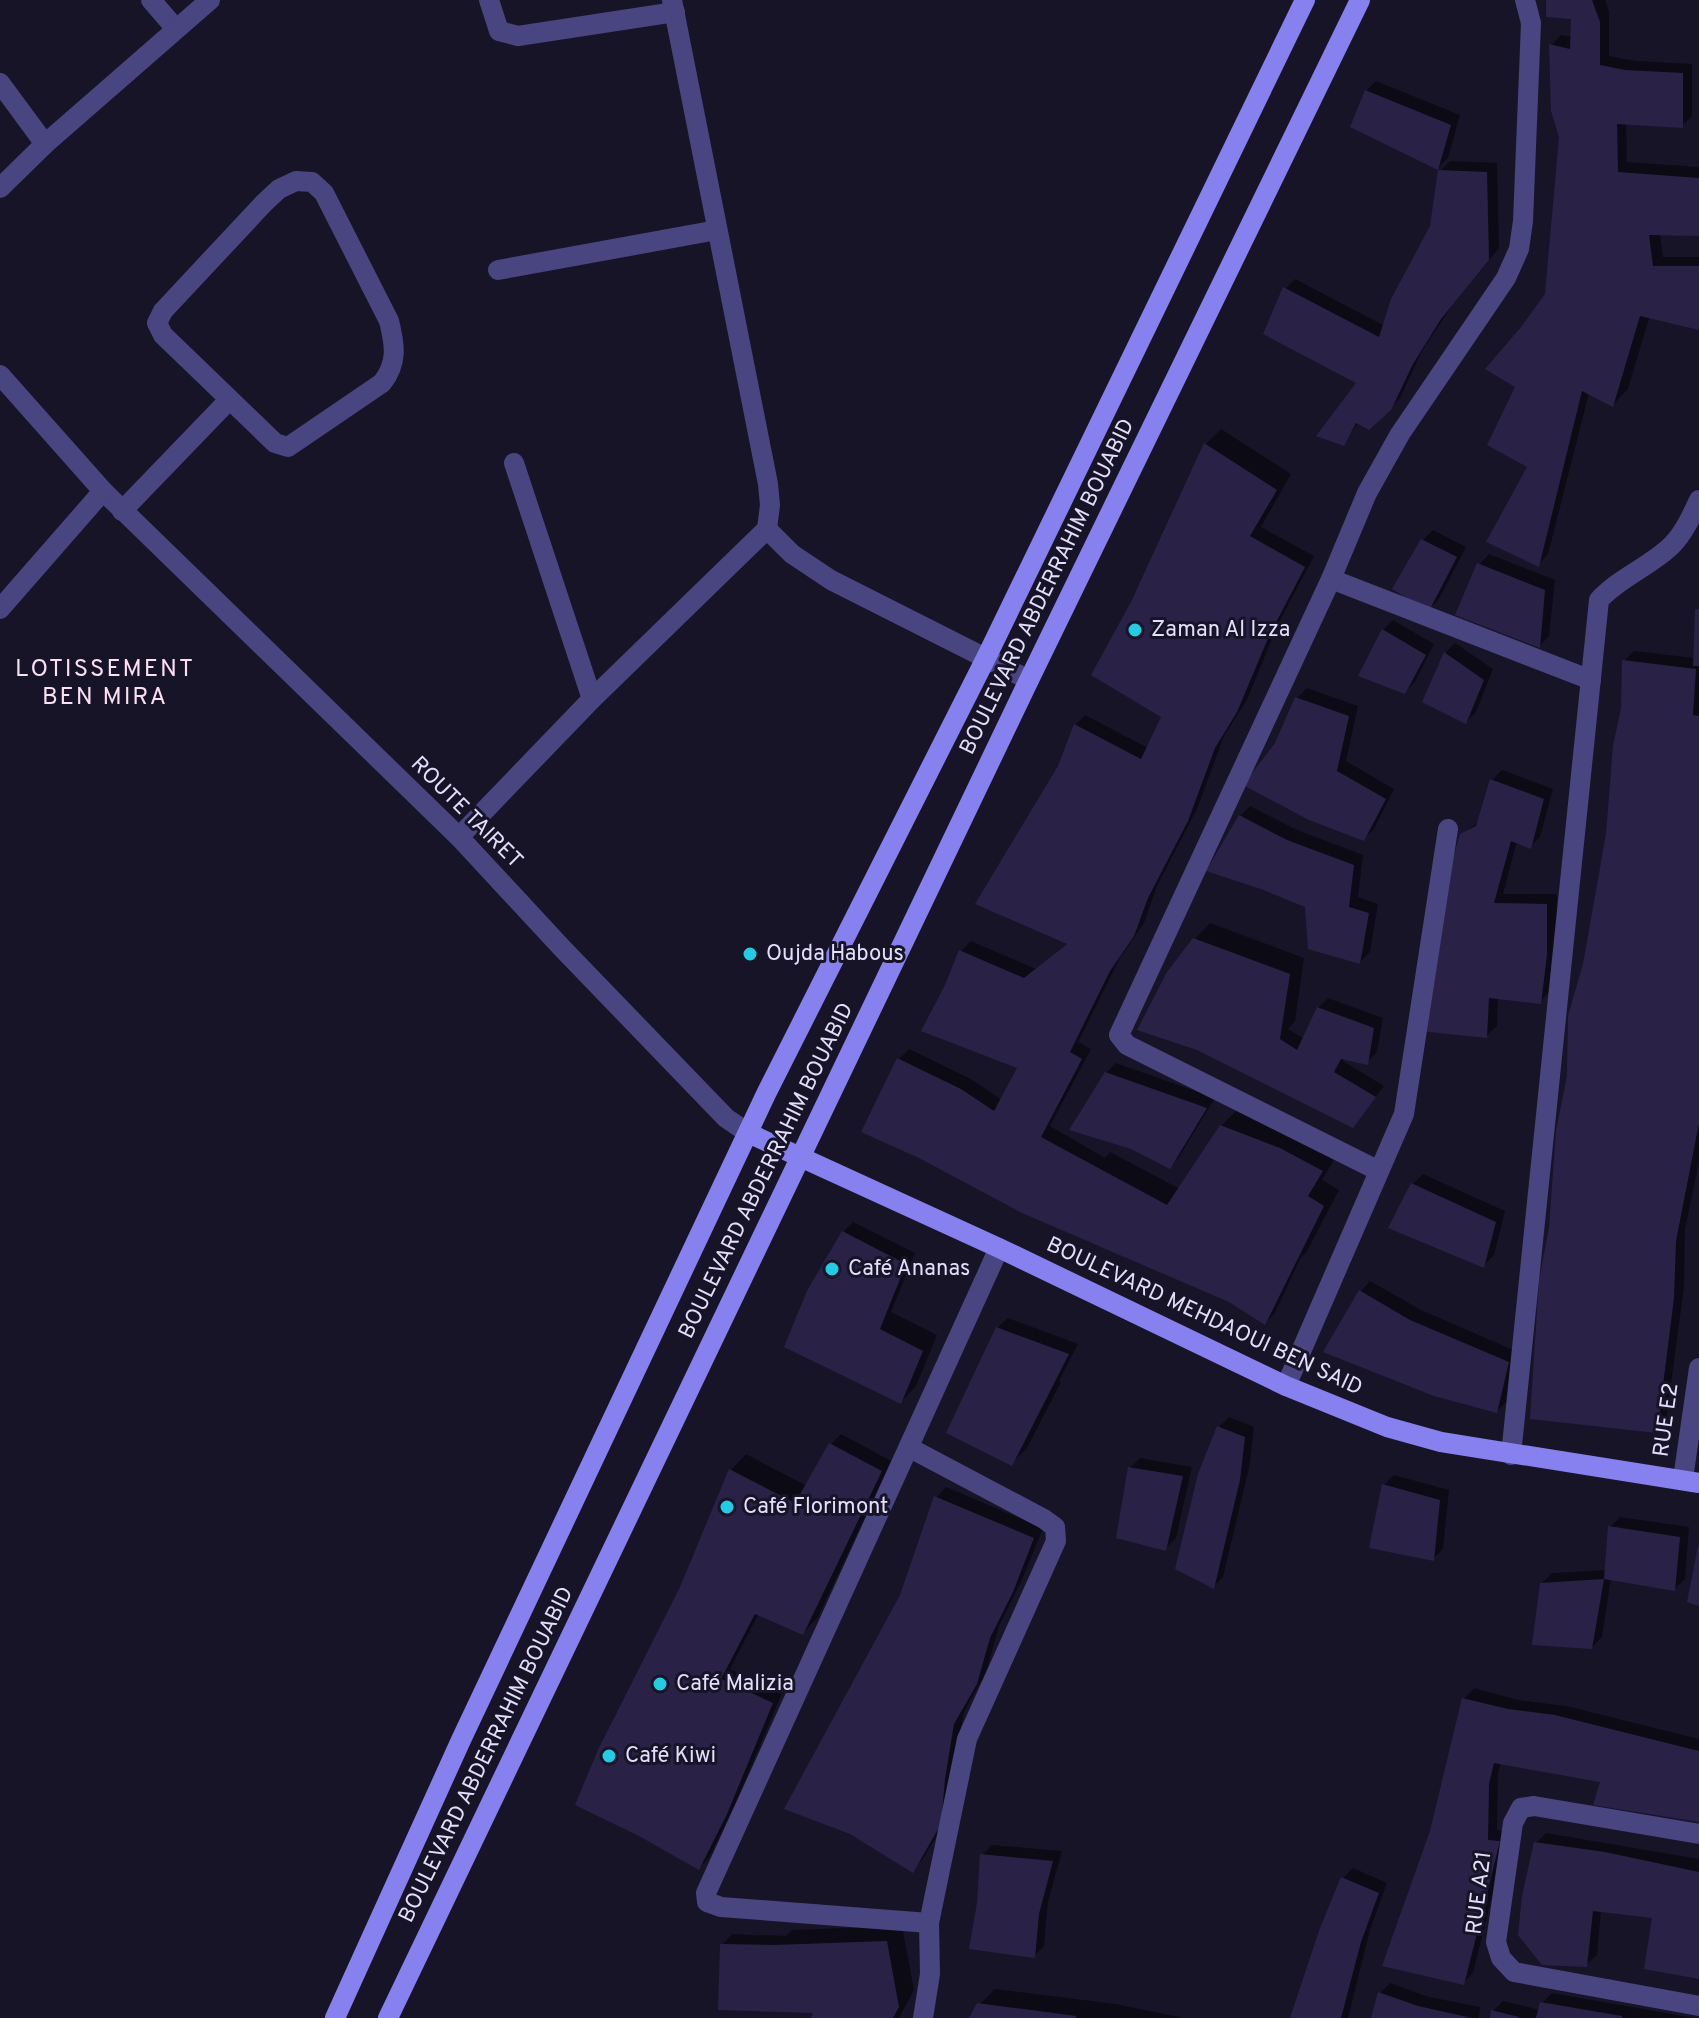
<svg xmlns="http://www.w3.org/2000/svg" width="1699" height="2018" font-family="Overpass,sans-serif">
<rect width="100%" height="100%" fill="#171428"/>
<g fill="#0007">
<polygon points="1548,0 1605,0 1609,11 1609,56 1636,61 1692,64 1692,116 1682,126 1626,123 1627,162 1699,167 1699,234 1660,233 1663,257 1699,257 1699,329 1650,315 1628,389 1613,405 1589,393 1548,554 1539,564 1530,466 1517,386 1525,325 1547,294 1561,137 1551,45 1561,35 1572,37 1573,17"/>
<polygon points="1376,81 1460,115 1448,158 1438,168 1366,91"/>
<polygon points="1450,161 1497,163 1499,248 1451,307 1422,351 1400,398 1389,409 1359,422 1343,444 1359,382 1285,289 1295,279 1385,326 1432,227 1440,171"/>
<polygon points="1221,429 1291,474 1261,527 1314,556 1278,624 1247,700 1224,736 1197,809 1157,886 1144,923 1120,958 1078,1042 1091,1049 1050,1126 1105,1158 1110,1152 1180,1189 1221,1126 1237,1110 1337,1155 1322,1180 1339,1190 1306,1253 1300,1259 1275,1313 1265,1323 1230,1300 864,1131 899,1059 909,1049 971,1079 1002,1100 1019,1067 947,986 961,951 971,941 1036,969 1069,942 1059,767 1075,725 1085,715 1148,748 1162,715 1133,603 1205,445"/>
<polygon points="1433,530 1466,547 1439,599 1429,609 1423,540"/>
<polygon points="1489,554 1555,580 1549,636 1540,646 1479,565"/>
<polygon points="1699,608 1699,1162 1685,1229 1684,1287 1666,1421 1656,1431 1551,1228 1585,965 1608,834 1623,708 1624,661 1634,651 1695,658"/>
<polygon points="1393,620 1434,644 1415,682 1405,692 1383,630"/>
<polygon points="1455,643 1493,669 1476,712 1466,722 1424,701 1445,653"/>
<polygon points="1307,688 1358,706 1346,761 1394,789 1374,829 1364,839 1277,744 1297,698"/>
<polygon points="1502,770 1553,789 1540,837 1530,847 1517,841 1503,894 1557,894 1556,944 1550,991 1540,1002 1498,997 1497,1026 1486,1036 1462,835 1480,821 1492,780"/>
<polygon points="1250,806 1297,830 1363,855 1358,897 1378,904 1370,952 1360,962 1307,906 1240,816"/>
<polygon points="1210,923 1304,958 1295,1021 1288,1029 1305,1039 1318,1008 1328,998 1383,1018 1377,1052 1367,1063 1345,1057 1343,1061 1384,1086 1353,1125 1195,939"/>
<polygon points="1116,1063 1215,1098 1179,1157 1169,1167 1131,1147 1106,1073"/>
<polygon points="1423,1174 1505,1211 1494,1255 1484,1265 1413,1184"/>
<polygon points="853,1222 915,1253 891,1312 937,1335 916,1386 901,1402 843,1232"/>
<polygon points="1370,1281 1421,1310 1518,1352 1507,1401 1497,1411 1360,1292"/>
<polygon points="1008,1318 1078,1344 1059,1381 1061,1382 1027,1448 1011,1464 997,1328"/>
<polygon points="1229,1417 1254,1427 1249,1468 1223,1577 1213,1587 1219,1427"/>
<polygon points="841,1434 891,1461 818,1617 803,1633 758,1615 730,1669 782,1693 736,1802 709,1858 699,1868 683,1585 731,1470 746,1454 807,1486 831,1444"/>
<polygon points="1140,1458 1192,1467 1176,1538 1166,1548 1130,1468"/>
<polygon points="1394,1475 1449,1490 1443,1549 1433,1559 1384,1485"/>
<polygon points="946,1487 1043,1528 1022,1580 999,1626 986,1672 964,1712 954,1767 951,1812 922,1860 912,1870 902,1595 936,1498"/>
<polygon points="1620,1517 1689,1527 1685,1579 1675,1589 1611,1578 1602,1637 1592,1647 1542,1583 1552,1573 1606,1570 1610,1527"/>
<polygon points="1474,1688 1518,1700 1566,1706 1699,1739 1699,1820 1602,1781 1501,1762 1498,1773 1497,1830 1508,1832 1473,1973 1463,1983 1432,1832 1464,1699"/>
<polygon points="1546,1833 1699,1859 1699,1978 1654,1916 1601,1910 1597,1955 1586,1965 1536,1843"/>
<polygon points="992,1845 1062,1851 1048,1902 1044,1946 1034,1956 979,1903 982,1855"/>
<polygon points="1353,1868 1387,1883 1370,1930 1348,2018 1292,2018 1343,1878"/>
<polygon points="902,1926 914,1990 899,2018 813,2018 816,2011 722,1945 732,1934 786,1936 792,1930"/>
<polygon points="1390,1983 1429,1997 1480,2007 1479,2018 1373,2018 1380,1993"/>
<polygon points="995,1989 1116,2004 1184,2018 970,2018 979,2005"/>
<polygon points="1552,1993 1695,2018 1492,2018 1493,2011 1503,2001 1540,2010 1542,2003"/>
</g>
<g fill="#2a2246">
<polygon points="1546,0 1592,0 1600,22 1600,65 1625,70 1683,73 1683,128 1617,124 1618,172 1699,178 1699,236 1649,235 1653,266 1699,266 1699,330 1640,316 1613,407 1582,391 1539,567 1486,542 1527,467 1487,445 1515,387 1485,369 1521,327 1545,294 1559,137 1551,111 1549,44 1570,49 1571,19 1546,17"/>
<polygon points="1365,90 1451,125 1438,170 1487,172 1489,260 1441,319 1413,364 1391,410 1369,430 1356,423 1344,446 1316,436 1356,383 1263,334 1283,287 1379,337 1391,299 1430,226 1438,170 1350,127"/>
<polygon points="1204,443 1277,490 1250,536 1305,567 1269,636 1237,712 1215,748 1188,821 1148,898 1134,936 1110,971 1070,1052 1082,1059 1041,1137 1167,1205 1220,1125 1280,1148 1323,1171 1308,1196 1324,1206 1265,1325 1229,1302 1022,1213 919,1158 861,1132 897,1058 961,1089 994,1111 1017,1068 921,1031 945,985 959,950 1024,978 1067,944 975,904 1058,766 1074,724 1141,759 1161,717 1091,675 1131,602"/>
<polygon points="1421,539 1457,557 1429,611 1392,589"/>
<polygon points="1477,563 1545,590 1540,648 1455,615"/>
<polygon points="1695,609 1699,609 1699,666 1693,666"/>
<polygon points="1382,629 1426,655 1405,694 1358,676"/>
<polygon points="1444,652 1484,680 1466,724 1422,702"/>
<polygon points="1622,660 1696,669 1693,715 1699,716 1699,1123 1676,1241 1674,1298 1657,1433 1530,1419 1539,1280 1549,1228 1556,1131 1567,1076 1568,1016 1583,964 1606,834 1613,746 1621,708"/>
<polygon points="1295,697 1349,716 1337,771 1386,799 1364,841 1309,820 1243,785 1275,743"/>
<polygon points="1490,779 1544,799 1531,849 1511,841 1494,903 1547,904 1547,955 1541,1004 1489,998 1487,1038 1420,1031 1442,896 1460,834 1476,826"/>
<polygon points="1239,815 1287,840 1354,865 1349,907 1369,913 1360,964 1308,949 1305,907 1261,889 1206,871"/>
<polygon points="1193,938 1290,974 1280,1039 1297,1050 1317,1007 1374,1028 1368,1065 1341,1059 1334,1072 1376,1097 1353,1128 1197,1050 1137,1030 1167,972"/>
<polygon points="1105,1072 1207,1108 1170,1169 1131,1149 1069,1130"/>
<polygon points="1411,1183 1496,1222 1484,1268 1388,1228"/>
<polygon points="842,1231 906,1264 880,1329 923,1351 901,1404 784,1347 807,1291"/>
<polygon points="1359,1290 1410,1320 1509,1362 1497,1413 1434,1396 1323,1352"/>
<polygon points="996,1327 1069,1354 1012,1466 946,1433"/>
<polygon points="1217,1426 1245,1437 1240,1480 1214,1589 1175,1569 1198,1474"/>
<polygon points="829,1443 882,1471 803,1635 755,1614 721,1679 773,1703 727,1814 699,1870 639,1836 575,1805 598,1750 680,1587 729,1469 795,1503"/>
<polygon points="1128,1467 1183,1476 1166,1551 1116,1538"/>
<polygon points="1382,1484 1440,1500 1434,1561 1369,1548"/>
<polygon points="934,1496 1034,1538 1013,1592 990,1638 977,1684 954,1724 945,1779 941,1824 913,1873 850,1834 784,1809 900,1595"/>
<polygon points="1608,1526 1680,1537 1675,1591 1604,1579"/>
<polygon points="1698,1546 1699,1546 1699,1606 1687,1602"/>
<polygon points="1604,1579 1592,1649 1532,1645 1540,1583"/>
<polygon points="1462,1698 1508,1709 1555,1715 1699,1751 1699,1822 1593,1805 1600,1782 1494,1763 1489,1784 1488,1840 1500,1841 1464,1985 1382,1966 1430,1831"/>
<polygon points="1534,1842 1605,1852 1699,1872 1699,1979 1644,1969 1652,1918 1593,1911 1587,1967 1542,1965 1518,1935 1522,1896"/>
<polygon points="980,1854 1053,1861 1039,1914 1035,1958 969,1949 977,1903"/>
<polygon points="1341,1877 1379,1893 1361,1942 1341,2018 1290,2018 1320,1928"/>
<polygon points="887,1941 899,2007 893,2018 811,2018 813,2013 718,2010 720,1944 774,1945"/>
<polygon points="1378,1992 1418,2006 1472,2018 1371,2018"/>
<polygon points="1540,2002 1622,2016 1622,2018 1536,2018"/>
<polygon points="977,2003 1076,2016 1076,2018 969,2018"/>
<polygon points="1491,2010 1519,2017 1519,2018 1490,2018"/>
</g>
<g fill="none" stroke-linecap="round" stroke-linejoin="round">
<g stroke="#484581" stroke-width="20">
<polyline points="151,0 176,29"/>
<polyline points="489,0 499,31 518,36 675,12"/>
<polyline points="0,83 45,144"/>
<path d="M296,181L312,182L324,193L389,321C395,345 398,363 382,383L288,447L275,443L163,335L157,323L163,311L264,203L279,189Z"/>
<polyline points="0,188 45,144 210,0"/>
<polyline points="498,270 717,230"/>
<polyline points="0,375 103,491 459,837 562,948 726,1118 748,1133"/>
<polyline points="514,463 592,699"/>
<polyline points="122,511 229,400"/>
<polyline points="767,529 792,554 831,580 1029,680"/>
<polyline points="1331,579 1591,680"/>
<polyline points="0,609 103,491"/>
<polyline points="459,837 592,699 767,529 770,505 768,484 672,0"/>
<polyline points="1377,1170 1127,1045 1119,1035 1331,579 1367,493 1400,434 1506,278 1519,249 1523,221 1531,23 1525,0"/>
<polyline points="1286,1386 1404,1114 1448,829"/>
<polyline points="910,1448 1044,1519 1055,1527 1056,1541 967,1739 929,1923 930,1974 923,2018"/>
<path d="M1511,1455L1599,600C1620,577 1651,566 1672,545C1684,533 1692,515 1699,500"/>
<polyline points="1683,1479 1699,1368"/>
<polyline points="1699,1834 1534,1806 1521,1808 1513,1823 1496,1942 1501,1958 1514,1972 1699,2006"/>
<polyline points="929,1923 721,1907 707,1902 706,1893 999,1248"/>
</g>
<g stroke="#8681ef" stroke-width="20">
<polyline points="748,1133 999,1248 1286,1386 1387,1427 1441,1442 1699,1483"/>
<polyline points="335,2018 461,1740 766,1094 986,658 1305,0"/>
<polyline points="388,2018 1029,680 1360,0"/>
</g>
</g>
<g fill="#23cce3" stroke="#171428" stroke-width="3">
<circle cx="1135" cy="630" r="8"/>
<circle cx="750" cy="954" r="8"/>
<circle cx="832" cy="1269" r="8"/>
<circle cx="727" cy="1507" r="8"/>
<circle cx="660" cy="1684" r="8"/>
<circle cx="609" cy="1756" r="8"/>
</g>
<g text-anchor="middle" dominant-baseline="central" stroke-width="6" stroke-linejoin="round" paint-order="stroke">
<g font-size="22" fill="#e2defb" stroke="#171428">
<text transform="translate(1048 587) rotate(-64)">BOULEVARD ABDERRAHIM BOUABID</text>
<text transform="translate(466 813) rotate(45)">ROUTE TAIRET</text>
<text transform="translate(767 1171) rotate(-64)">BOULEVARD ABDERRAHIM BOUABID</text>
<text transform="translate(1204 1317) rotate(25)">BOULEVARD MEHDAOUI BEN SAID</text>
<text transform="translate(1667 1420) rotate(-82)">RUE E2</text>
<text transform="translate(487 1755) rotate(-64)">BOULEVARD ABDERRAHIM BOUABID</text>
<text transform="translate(1480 1893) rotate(-83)">RUE A21</text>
</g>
<g font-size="22" fill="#e2defb" stroke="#171428" text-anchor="start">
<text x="1151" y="630">Zaman Al Izza</text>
<text x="766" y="954">Oujda Habous</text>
<text x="848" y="1269">Café Ananas</text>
<text x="743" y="1507">Café Florimont</text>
<text x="676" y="1684">Café Malizia</text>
<text x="625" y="1756">Café Kiwi</text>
</g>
<g font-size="24" letter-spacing="2" fill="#fbe0f1" stroke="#171428">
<text x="105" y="670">LOTISSEMENT<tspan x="105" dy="28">BEN MIRA</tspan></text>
</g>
</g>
</svg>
